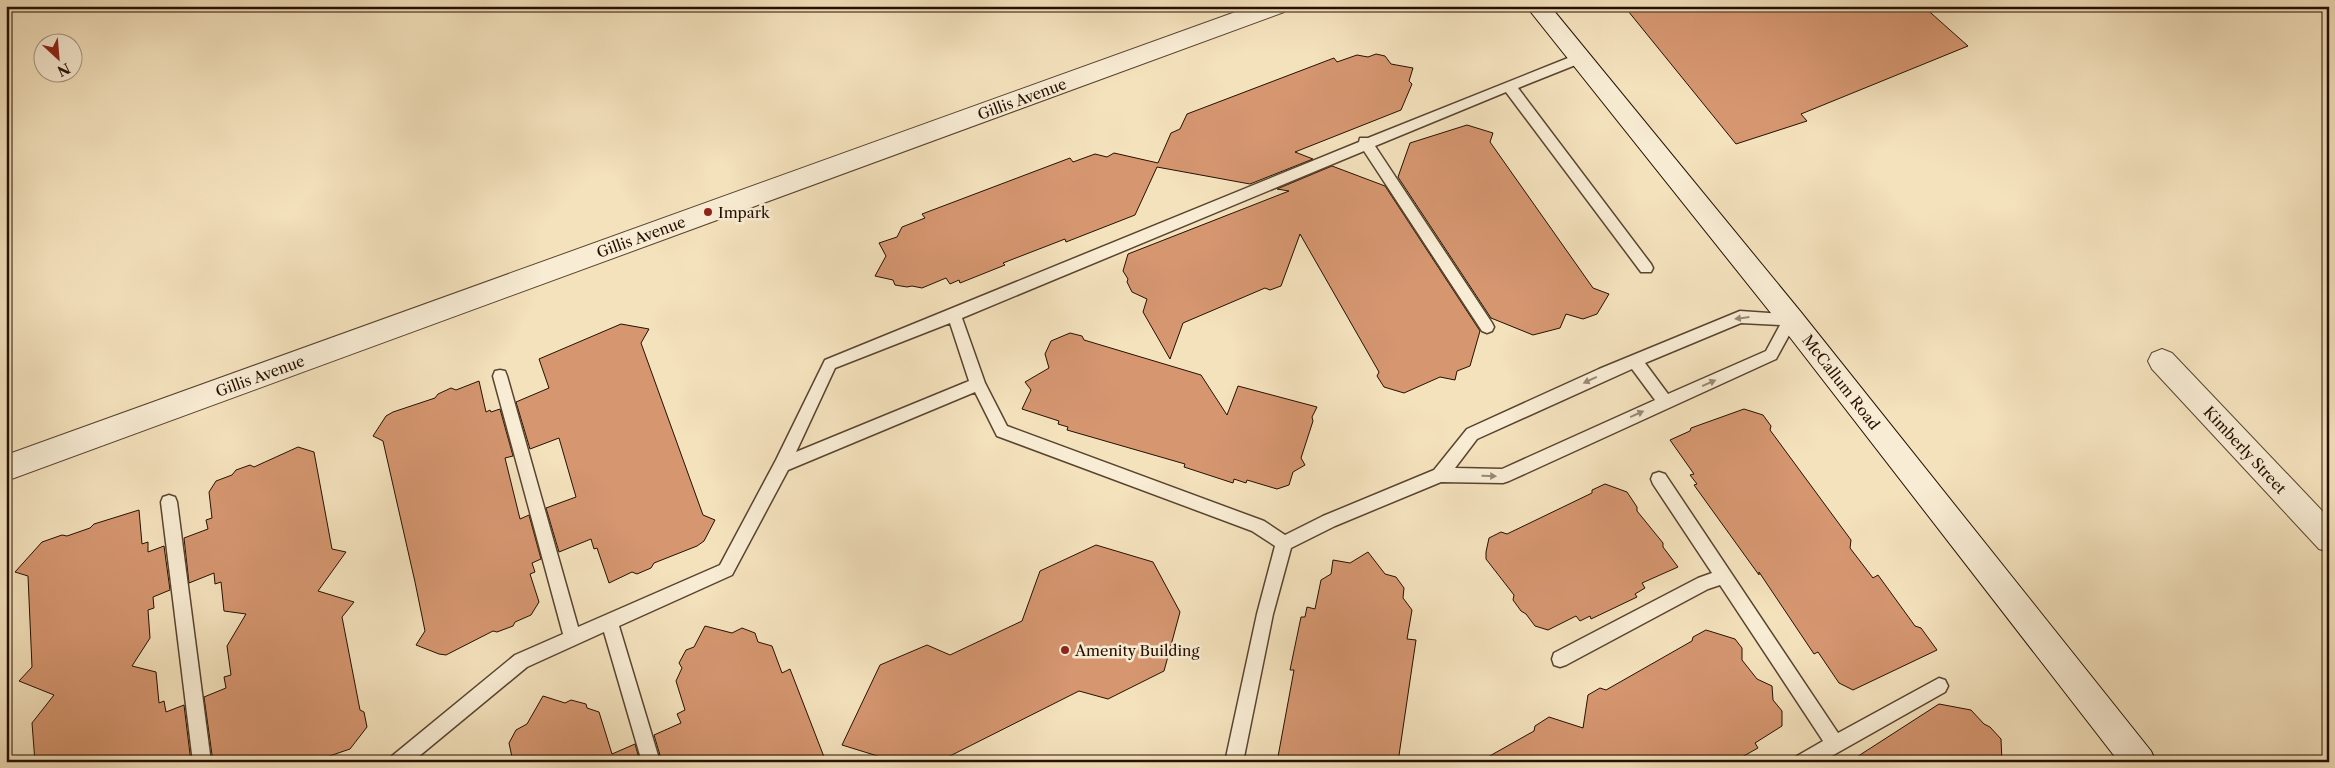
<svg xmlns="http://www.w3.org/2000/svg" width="2335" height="768" font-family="'Libre Caslon Text',serif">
<rect width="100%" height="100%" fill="#f4e2bd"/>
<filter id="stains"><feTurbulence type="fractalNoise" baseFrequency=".004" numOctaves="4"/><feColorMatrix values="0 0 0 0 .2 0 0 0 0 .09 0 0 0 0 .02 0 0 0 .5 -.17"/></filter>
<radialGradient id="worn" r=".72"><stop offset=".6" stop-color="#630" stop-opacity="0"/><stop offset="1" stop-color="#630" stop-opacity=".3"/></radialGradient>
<g fill="#d59670" stroke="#251000">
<polygon points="1624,6 1923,6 1968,46 1801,114 1807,121 1736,144"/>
<polygon points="1376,54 1385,56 1391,64 1413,68 1409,81 1412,84 1401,110 1295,152 1313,159 1250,184 1157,167 1135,215 1066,242 1065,239 1003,263 1005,265 960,283 959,280 950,284 946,278 922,288 912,286 907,287 895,285 893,280 875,276 886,256 879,243 897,237 902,227 925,218 922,214 1070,158 1073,162 1095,154 1107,157 1114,153 1158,163 1171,133 1180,129 1187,114 1334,58 1337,62 1357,55 1368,57"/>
<polygon points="1467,125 1493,133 1490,142 1593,288 1609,294 1597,314 1583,319 1566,314 1560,328 1533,335 1491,318 1398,177 1410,143"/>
<polygon points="1332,166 1385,186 1480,331 1470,366 1457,371 1455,380 1440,377 1404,393 1384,387 1377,376 1379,372 1300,234 1281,286 1270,290 1265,288 1183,323 1170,359 1143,312 1147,299 1132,292 1127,282 1128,279 1123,271 1128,254 1289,191 1277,189"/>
<polygon points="621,324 649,329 641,343 703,515 715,520 704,541 697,546 654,563 651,568 637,574 632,572 609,583 597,548 594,549 591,539 559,552 546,508 576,497 559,438 530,449 516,402 549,388 539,359"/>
<polygon points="1070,333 1082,336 1084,340 1201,375 1227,415 1238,386 1317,407 1312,417 1313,421 1301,458 1305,465 1293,472 1289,485 1277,489 1247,480 1246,483 1234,479 1233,483 1184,467 1185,464 1067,430 1068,427 1058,424 1059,421 1022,409 1031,390 1025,382 1049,368 1045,354 1051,341"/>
<polygon points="479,381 486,412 490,410 491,412 500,409 513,456 505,458 520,519 529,515 541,559 532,563 535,572 530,574 539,602 531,615 515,622 513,626 497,632 493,631 446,655 439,654 416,645 425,631 415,582 383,441 373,436 386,416 393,412 435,398 438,394 451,388 456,390"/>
<polygon points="1744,409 1763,415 1771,426 1770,430 1851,540 1850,548 1873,578 1878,575 1915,626 1921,628 1937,650 1853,690 1839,683 1818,652 1814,654 1759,572 1759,575 1694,485 1697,484 1690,475 1694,474 1670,440 1690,431 1691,428"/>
<polygon points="298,447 314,452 332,549 346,552 318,591 354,602 342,617 360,710 364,712 367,727 350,749 312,762 213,762 204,697 226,688 224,677 231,675 227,646 246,614 224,611 221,582 215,584 214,573 189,583 184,538 208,529 206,520 212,518 209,492 216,481 232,475 236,470 250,465 254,467"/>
<polygon points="1605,484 1627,492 1637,507 1637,511 1663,543 1663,547 1678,567 1642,583 1645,588 1635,594 1637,597 1591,619 1590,616 1580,621 1576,616 1548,630 1535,626 1526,614 1521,611 1513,600 1514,595 1486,559 1486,552 1489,538 1501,532 1507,534 1592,493 1592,490"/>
<polygon points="139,510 142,544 148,542 148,552 164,546 170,590 153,597 154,608 148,610 150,638 132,666 156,672 159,703 164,701 166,712 184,705 191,762 35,762 32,723 54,695 19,681 32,667 28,576 15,572 42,542 62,535 67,536 90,528 94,524"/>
<polygon points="1096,545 1153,562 1180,612 1164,671 1108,699 1079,691 938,762 897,762 842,745 880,665 927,645 950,655 1022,621 1040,571"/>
<polygon points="1368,552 1385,574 1396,577 1404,588 1403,598 1412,610 1407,639 1416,640 1398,762 1277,762 1294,670 1290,670 1301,617 1305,617 1307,607 1315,609 1321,580 1331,574 1333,560 1350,563"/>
<polygon points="705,626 732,633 742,628 755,633 758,642 772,646 782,673 790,669 826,762 662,762 654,735 681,723 677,714 685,710 676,681 682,668 679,663 686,650 694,647"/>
<polygon points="1706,630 1735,639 1742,648 1742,660 1757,679 1772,686 1773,700 1782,711 1782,726 1755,743 1758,748 1733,762 1479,762 1534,731 1535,726 1549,717 1583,728 1588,695 1600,688 1606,690 1692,641 1693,637"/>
<polygon points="543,696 565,703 571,700 586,704 587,708 599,712 612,754 635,744 640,762 513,762 509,743 516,730 527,724"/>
<polygon points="1939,704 1971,710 1984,724 1990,727 2001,739 2002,762 1849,762"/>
</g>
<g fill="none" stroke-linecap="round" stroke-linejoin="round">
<g stroke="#59442f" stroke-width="3">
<g id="lane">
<path d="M1578,54L1584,59L1583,62L1518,88L1651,264L1653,268L1651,272H1641L1506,92L1375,146L1492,323L1494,327L1492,331L1487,333L1482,331L1364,151L962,318L985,383L1007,426L1264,521L1285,535L1323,516L1434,470L1467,429L1599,369L1740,311L1796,315L1798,319L1776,359L1509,481L1503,483L1441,482L1335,526L1291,548L1273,614L1243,762H1225L1257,614L1275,546L1252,531L997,436L975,392L788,470L732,575L619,626L660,762H642L604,632L527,667L412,762H389L392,756L515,655L563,634L493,376L495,371L500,370L505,371L507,376L578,627L720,565L776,460L825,360L1359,142L1360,138H1368ZM950,323L969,381L796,452L835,368ZM1741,323L1780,325L1766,351L1668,394L1645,363ZM1632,369L1655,400L1502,469L1455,468L1477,439Z"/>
<polygon points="1659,472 1665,474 1838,733 1939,678 1945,680 1948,686 1945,692 1821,762 1794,762 1797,756 1823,741 1720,585 1708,589 1566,665 1560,667 1554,665 1552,659 1554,653 1698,578 1712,573 1653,484 1651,479 1653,474"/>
<polygon points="169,495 175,497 177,502 211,762 193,762 161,502 163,497"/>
</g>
</g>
<g stroke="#59442f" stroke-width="2">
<g id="street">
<polygon points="1252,6 1287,6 1284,12 6,481 6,455"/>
<polygon points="2162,349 2172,353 2329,518 2329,552 2319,549 2152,369 2148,361 2152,353"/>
</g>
</g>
<g stroke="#251000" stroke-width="2">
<polygon id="secondary" points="1526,6 1550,6 1800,311 2151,751 2156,762 2119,762 1782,327"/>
</g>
<use href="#lane" fill="#f8ecd4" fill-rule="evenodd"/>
<use href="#street" fill="#f8ecd4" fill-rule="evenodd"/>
<use href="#secondary" fill="#f8ecd4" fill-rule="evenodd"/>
</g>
<defs><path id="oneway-solid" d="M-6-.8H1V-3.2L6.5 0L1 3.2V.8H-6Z" transform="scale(1.25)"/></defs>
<g fill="#998975">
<use href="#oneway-solid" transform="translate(1742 318) rotate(173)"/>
<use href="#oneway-solid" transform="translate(1590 380) rotate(155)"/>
<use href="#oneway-solid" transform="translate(1709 383) rotate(-24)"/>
<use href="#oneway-solid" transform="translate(1637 414) rotate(-24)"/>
<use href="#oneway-solid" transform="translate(1489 476) rotate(2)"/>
</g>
<g fill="#8f2418" stroke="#f8ecd4" stroke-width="2">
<circle cx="708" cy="212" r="5"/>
<circle cx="1065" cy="650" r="5"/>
</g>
<g text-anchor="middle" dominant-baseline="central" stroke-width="5" stroke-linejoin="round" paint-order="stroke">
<g font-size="15" fill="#251000" stroke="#f8ecd4">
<text transform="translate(1022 99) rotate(-20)">Gillis Avenue</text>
<text transform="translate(641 237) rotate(-20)">Gillis Avenue</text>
<text transform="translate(260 376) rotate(-20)">Gillis Avenue</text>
<text transform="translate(1841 382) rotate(52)">McCallum Road</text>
<text transform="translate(2245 450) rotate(47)">Kimberly Street</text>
</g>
<g font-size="15" fill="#251000" stroke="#f8ecd4" text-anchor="start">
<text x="718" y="212">Impark</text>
<text x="1075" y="650">Amenity Building</text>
</g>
</g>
<rect width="2335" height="768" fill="none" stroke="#f4e2bd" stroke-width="25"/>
<rect x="8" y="8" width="2320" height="753" fill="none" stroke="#251000" stroke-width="2.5"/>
<rect x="12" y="12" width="2310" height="743" fill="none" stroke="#251000"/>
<g transform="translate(58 58) rotate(154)"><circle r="24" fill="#f8ecd4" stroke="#a4947f"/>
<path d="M0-4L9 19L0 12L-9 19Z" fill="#8f2418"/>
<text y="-8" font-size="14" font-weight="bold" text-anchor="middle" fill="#251000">N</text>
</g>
<rect width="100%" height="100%" filter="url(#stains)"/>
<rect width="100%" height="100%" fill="url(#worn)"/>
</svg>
